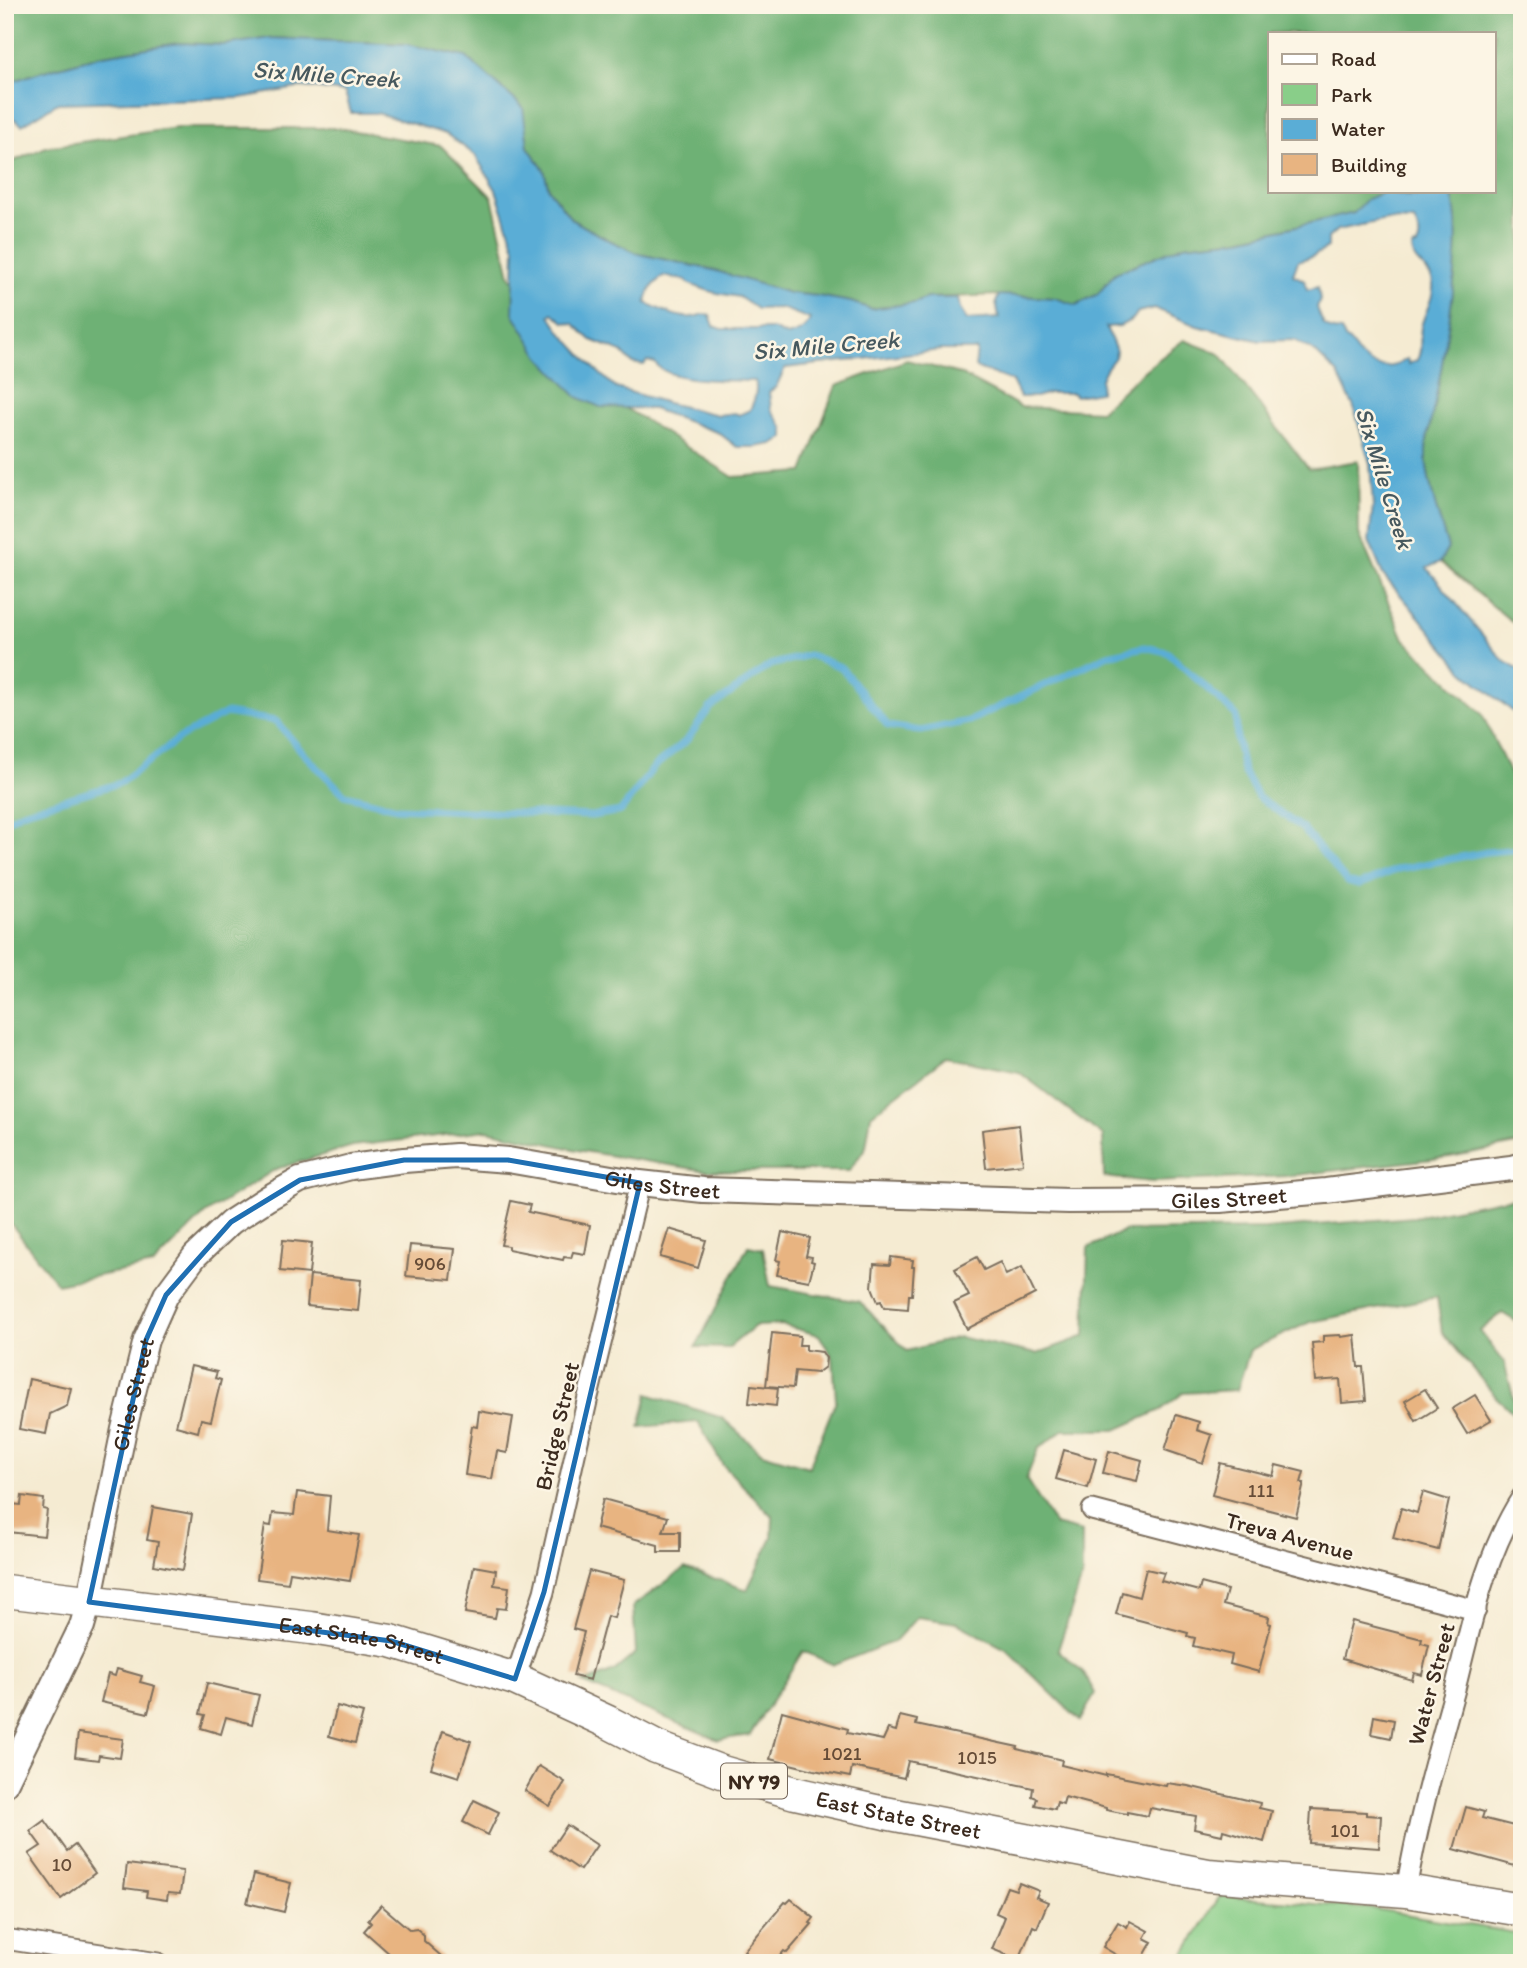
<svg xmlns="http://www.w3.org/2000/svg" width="1527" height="1968" font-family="Itim,sans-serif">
<rect width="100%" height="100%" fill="#fcf5e5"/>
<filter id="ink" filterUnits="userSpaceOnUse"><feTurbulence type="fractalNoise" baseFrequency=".0143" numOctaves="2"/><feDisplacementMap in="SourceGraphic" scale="14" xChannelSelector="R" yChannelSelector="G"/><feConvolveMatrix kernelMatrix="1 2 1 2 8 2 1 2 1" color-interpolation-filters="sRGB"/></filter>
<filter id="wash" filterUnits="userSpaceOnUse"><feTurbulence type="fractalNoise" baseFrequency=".00686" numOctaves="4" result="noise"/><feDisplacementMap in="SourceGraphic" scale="28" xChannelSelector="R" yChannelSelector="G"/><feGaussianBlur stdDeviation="1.57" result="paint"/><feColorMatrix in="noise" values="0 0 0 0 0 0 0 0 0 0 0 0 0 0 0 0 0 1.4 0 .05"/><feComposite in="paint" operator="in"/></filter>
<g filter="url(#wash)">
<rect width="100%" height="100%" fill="#f5ebd2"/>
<polygon fill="#89ce89" stroke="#627c54" stroke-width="2" points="1220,1896 1375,1909 1522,1934 1522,1950 1511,1963 1179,1963"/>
<g fill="#6eb175" stroke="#546e4a" stroke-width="2">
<path d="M5,5H1522V630L1440,562L1448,548C1440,520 1425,478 1426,449C1427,434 1432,417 1435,402C1444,354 1468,233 1450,191H1494V33H1270V191H1416L1407,196C1379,189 1374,193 1354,213L1239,239L1184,245L1115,273L1098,294L1076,305L1055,298L999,295L927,298L914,303L871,309L851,302L818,296L789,293L713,270L639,254L609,240L572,220L549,190L544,170L528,147L525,125L406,44L270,38L224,45L179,43L103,55L37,73L5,84Z"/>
<polygon points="177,128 338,128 441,146 492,197 510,275 562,370 640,417 733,477 803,472 836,386 907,360 960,374 1021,407 1100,411 1145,370 1184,340 1220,354 1309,469 1358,461 1359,534 1404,639 1482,714 1517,789 1516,880 1522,910 1522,1143 1450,1157 1288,1176 1152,1182 1104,1177 1103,1136 1019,1072 946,1057 871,1115 866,1147 849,1171 707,1171 582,1151 487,1130 353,1146 276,1169 205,1214 153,1265 57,1284 5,1216 5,165 46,147"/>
<polygon points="1522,1196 1522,1325 1502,1313 1480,1331 1504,1362 1519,1418 1496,1397 1442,1332 1437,1297 1310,1322 1250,1350 1237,1390 1183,1393 1161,1410 1116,1430 1063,1430 1038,1449 1026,1479 1055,1525 1082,1532 1082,1577 1058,1650 1083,1672 1095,1693 1080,1721 1006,1649 957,1623 917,1617 895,1641 834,1665 803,1651 750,1735 718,1740 583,1683 614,1671 636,1653 633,1606 685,1568 747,1590 772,1538 773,1517 722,1464 698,1422 640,1427 648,1394 722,1418 762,1453 809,1467 836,1400 833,1358 819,1335 782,1325 755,1326 728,1348 696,1347 748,1246 763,1249 770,1286 860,1302 907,1351 959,1337 1036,1354 1085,1336 1088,1248 1124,1231 1266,1229 1414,1217"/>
</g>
<path fill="#5aadd6" stroke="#4a6c7a" stroke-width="2" fill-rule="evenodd" d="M270,38L406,44L466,57L523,107L528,147L544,170L549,190L572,220L609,240L639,254L713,270L789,293L818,296L851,302L871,309L914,303L927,298H958L960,309L967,320L999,318L996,302L999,295L1055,298L1076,305L1098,294L1115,273L1184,245L1240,239L1354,213L1367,199L1386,191L1407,196H1424L1421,191H1450C1468,233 1444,354 1435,402C1432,417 1427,434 1426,449C1425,478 1440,520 1448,548L1440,562L1427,568L1503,660L1522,672V719L1464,672L1410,606L1383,575L1369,541L1373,506L1370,463L1353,405L1338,374L1315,352L1294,340L1260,341L1197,326L1154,308L1138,312L1133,319L1120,326L1106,327L1116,351L1115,357L1106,369L1101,379L1100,392L1076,396L1073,393H1049L1036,397H1020L1012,381L975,367L977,350H941L785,368L776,387L769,392L771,409L784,429V438L772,444L755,447H737L719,433L653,409L600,407L577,397L540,357L513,313L515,248L496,190L475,155L446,134L377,113H351L345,92L303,87L240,98L58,103L22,125L13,118L5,122V84L37,73L103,55L179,43L224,45ZM1387,220L1414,221C1419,229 1422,237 1417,246L1412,247C1412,264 1428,267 1432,279C1437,294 1424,313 1421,327C1419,339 1423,350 1417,360L1409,364L1407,359C1389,372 1369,368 1356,351C1352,345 1352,342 1345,338L1341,331C1323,330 1322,323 1317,307L1320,300L1318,287L1307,290L1305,280L1293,275L1298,261L1313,256L1328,248V238L1337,230ZM663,276L686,280L689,284L712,292L739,297L757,309L781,308L810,319C806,330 798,333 787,336L773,329H722L714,326L710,315L703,314C686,323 663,311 646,303C648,289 654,285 663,276ZM553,313L564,322L574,324L591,340L622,352L632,363L644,365L647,361L655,363C668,383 731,380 755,381C758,392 754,401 750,410L739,415L735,413L718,415L667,403L616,388L596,370L560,331L550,315Z"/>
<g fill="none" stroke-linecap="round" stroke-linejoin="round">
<polyline stroke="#5aadd6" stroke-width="7" points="5,822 22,812 120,783 181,737 226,713 276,721 304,754 345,795 397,808 592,816 621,811 654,767 687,740 710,708 770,665 809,655 841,667 888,726 921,731 969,721 1108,655 1145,647 1167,652 1236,715 1237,740 1243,771 1258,797 1303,829 1347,882 1359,885 1398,869 1487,852 1522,849"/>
</g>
<g id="blocks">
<g fill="#e8b481">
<polygon points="1019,1125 1023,1164 986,1168 982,1130"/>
<polygon points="511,1201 530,1205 528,1212 590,1225 585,1254 573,1252 571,1258 564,1257 563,1260 508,1249 508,1246 501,1245"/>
<polygon points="669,1229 706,1240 698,1268 660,1257"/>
<polygon points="782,1232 810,1238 806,1256 812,1257 811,1261 814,1262 809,1281 777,1275 780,1261 776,1260"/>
<polygon points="283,1240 312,1243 309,1274 280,1271"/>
<polygon points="410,1245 455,1249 451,1280 406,1276"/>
<polygon points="891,1257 913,1260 912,1267 914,1267 912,1295 909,1295 908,1309 884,1307 881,1301 878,1302 872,1287 874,1264 890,1265"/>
<polygon points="977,1257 984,1270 1000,1262 1006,1275 1022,1267 1035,1294 967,1329 954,1303 969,1296 955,1269"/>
<polygon points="310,1275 361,1280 358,1311 307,1306"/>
<polygon points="772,1333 800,1336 799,1345 806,1345 806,1350 822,1352 826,1358 825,1367 817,1373 795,1371 793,1388 766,1386"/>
<polygon points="1340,1335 1341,1337 1355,1335 1358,1367 1363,1367 1366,1401 1342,1403 1340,1379 1315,1381 1312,1343 1323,1342 1323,1336"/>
<polygon points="191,1366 217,1372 215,1378 221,1380 211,1421 201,1419 198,1432 176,1426"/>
<polygon points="29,1379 71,1388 67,1406 50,1414 46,1434 19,1429"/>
<polygon points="751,1385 778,1388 776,1406 749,1403"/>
<polygon points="1425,1389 1437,1408 1416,1421 1405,1401"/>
<polygon points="1475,1395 1491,1420 1467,1434 1452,1409"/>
<polygon points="479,1411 513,1417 507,1453 497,1451 492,1479 465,1475 472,1426 477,1427"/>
<polygon points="1176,1415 1199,1422 1197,1430 1212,1435 1203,1463 1165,1450"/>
<polygon points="1064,1450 1096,1459 1088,1488 1056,1479"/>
<polygon points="1109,1451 1142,1460 1137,1481 1103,1473"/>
<polygon points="1220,1463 1273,1476 1276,1465 1304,1472 1301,1483 1304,1483 1296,1517 1212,1495"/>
<polygon points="297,1492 330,1496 327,1530 359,1535 350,1581 290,1572 288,1583 257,1579 265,1525 271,1526 273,1513 294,1515"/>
<polygon points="1423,1492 1449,1500 1438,1550 1393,1538 1401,1508 1417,1513"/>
<polygon points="22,1496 44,1499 43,1509 47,1510 44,1536 8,1532 11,1504 21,1505"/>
<polygon points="603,1499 668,1517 663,1532 680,1532 680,1552 658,1552 658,1545 596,1528"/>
<polygon points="153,1507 192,1514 183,1570 154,1565 158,1542 147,1540"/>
<polygon points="474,1566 496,1570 494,1585 509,1587 506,1609 497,1608 495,1618 465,1613"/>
<polygon points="1146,1569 1164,1573 1161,1581 1199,1591 1201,1583 1227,1590 1223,1605 1269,1617 1268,1623 1271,1624 1259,1672 1230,1664 1232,1655 1193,1646 1195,1638 1187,1636 1188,1633 1116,1614 1122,1592 1139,1597"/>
<polygon points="589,1571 624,1580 614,1618 607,1616 590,1680 573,1676 584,1632 573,1629"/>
<polygon points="1352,1621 1422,1639 1421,1643 1429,1645 1422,1675 1414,1673 1412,1680 1342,1659"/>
<polygon points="117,1669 142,1676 140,1682 155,1686 148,1713 101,1702 108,1674 115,1676"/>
<polygon points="207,1683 259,1695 252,1724 226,1717 221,1734 201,1728 205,1715 200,1714"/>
<polygon points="337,1706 363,1713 355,1743 329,1736"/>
<polygon points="782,1711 848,1729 847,1733 883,1740 888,1729 896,1731 900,1716 917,1720 916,1725 1018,1747 1017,1749 1062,1760 1061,1765 1106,1776 1106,1774 1166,1786 1167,1783 1188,1786 1260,1803 1259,1808 1272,1811 1264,1842 1223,1830 1222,1835 1194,1829 1196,1816 1150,1808 1148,1816 1127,1812 1127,1814 1106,1810 1106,1808 1065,1797 1063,1804 1057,1802 1055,1809 1035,1805 1037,1798 1032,1796 1033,1788 908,1761 904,1778 852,1767 850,1777 814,1770 770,1759"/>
<polygon points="1374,1716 1394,1720 1391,1738 1371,1734"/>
<polygon points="443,1731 471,1741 459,1777 431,1768"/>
<polygon points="78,1733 123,1739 120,1758 99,1755 98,1760 75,1757"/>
<polygon points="539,1766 565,1782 550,1806 525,1791"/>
<polygon points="474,1800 499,1812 488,1835 463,1822"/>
<polygon points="1466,1807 1484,1812 1482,1818 1522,1828 1522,1868 1454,1849"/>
<polygon points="1311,1809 1366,1812 1366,1815 1381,1816 1379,1848 1309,1843"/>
<polygon points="45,1820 67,1851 75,1845 95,1873 61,1899 29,1854 41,1846 30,1831"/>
<polygon points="567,1825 597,1845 580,1870 550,1850"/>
<polygon points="127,1864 183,1871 180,1894 168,1893 167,1900 146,1897 147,1891 124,1888"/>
<polygon points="254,1874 291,1883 284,1912 247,1903"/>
<polygon points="1019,1883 1039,1891 1036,1897 1048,1902 1037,1928 1033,1926 1019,1960 992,1949 1005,1917 996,1913 1007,1887 1016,1890"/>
<polygon points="791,1899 814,1918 810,1923 812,1924 787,1953 784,1951 774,1963 757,1963 744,1951 785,1902 787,1903"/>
<polygon points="381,1905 410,1930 417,1929 424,1935 424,1941 449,1963 400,1963 364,1931 371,1923 368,1920"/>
<polygon points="1130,1921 1148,1931 1144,1938 1152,1942 1140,1963 1130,1963 1103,1947 1118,1922 1127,1927"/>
</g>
</g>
</g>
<g filter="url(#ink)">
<use href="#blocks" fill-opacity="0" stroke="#7c6e5d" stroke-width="2"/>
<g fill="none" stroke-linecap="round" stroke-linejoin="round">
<g stroke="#7c6e5d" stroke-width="23">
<g id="minor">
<polyline points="1092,1510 1476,1610"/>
<polyline points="515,1679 544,1592 588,1397 640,1183"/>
<path d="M1406,1891C1417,1824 1436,1758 1454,1693C1471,1626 1484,1556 1522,1497"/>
<polyline points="5,1939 158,1963"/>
</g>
</g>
<g stroke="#7c6e5d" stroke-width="28">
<g id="tertiary">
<path id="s1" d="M5,1784L82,1626L89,1602L124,1429L146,1340L166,1295L195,1256L231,1222L268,1198L300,1180L351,1167L404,1160L456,1156L508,1160L640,1183L703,1190L1069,1201L1220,1200L1326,1191L1511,1168L1522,1165"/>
</g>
</g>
<g stroke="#7c6e5d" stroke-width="35">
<g id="trunk">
<path id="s2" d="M5,1591L311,1628L391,1641L515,1679L608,1722L656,1747L722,1772L795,1793L885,1813L1208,1875L1406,1891L1522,1910"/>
</g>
</g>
<use href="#minor" stroke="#fff" stroke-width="19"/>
<use href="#tertiary" stroke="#fff" stroke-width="24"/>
<use href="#trunk" stroke="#fff" stroke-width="32"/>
</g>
</g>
<path fill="none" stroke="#1f6fb2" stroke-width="5" stroke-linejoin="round" d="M404,1160H508L640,1183L544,1592L515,1679L391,1641L89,1602L146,1340L166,1295L231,1222L300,1180Z"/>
<g text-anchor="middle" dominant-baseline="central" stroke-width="5" stroke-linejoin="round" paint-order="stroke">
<g font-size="19" fill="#664c37">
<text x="430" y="1263">906</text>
<text x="1261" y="1490">111</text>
<text x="842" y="1753">1021</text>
<text x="977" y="1757">1015</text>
<text x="1345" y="1830">101</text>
<text x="62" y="1864">10</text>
</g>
<rect fill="#fcf5e5" stroke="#75675a" stroke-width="2" x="721" y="1763.5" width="66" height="35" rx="5"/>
<g font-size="21" font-weight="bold" fill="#3b2a1e">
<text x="754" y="1781">NY 79</text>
</g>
<g font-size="23" fill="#3b2a1e" stroke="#fcf5e5">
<text stroke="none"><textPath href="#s1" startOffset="1064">Giles Street</textPath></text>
<text stroke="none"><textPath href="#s1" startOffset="1631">Giles Street</textPath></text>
<text stroke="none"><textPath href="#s1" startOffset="413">Giles Street</textPath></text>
<text transform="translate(557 1426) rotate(-77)">Bridge Street</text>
<text transform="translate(1290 1536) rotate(15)">Treva Avenue</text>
<text stroke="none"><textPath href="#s2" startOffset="360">East State Street</textPath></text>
<text transform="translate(1431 1684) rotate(-75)">Water Street</text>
<text stroke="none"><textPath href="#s2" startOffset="928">East State Street</textPath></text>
</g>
<g font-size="24" font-style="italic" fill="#46585e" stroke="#fcf5e5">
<text transform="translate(326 74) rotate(4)">Six Mile Creek</text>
<text transform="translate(826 345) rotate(-5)">Six Mile Creek</text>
<text transform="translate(1385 478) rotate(73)">Six Mile Creek</text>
</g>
</g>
<rect width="1527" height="1968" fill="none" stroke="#fcf5e5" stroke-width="28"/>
<rect x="1268" y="32" width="228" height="161" fill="#fcf5e5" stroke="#afa495" stroke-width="2"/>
<rect x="1282" y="54" width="35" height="10" fill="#ffffff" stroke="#afa495" stroke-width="2"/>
<text x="1331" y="66" font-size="21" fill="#3b2a1e">Road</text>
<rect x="1282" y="84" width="35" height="21" fill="#89ce89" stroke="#afa495" stroke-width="2"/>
<text x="1331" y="102" font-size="21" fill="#3b2a1e">Park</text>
<rect x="1282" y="119" width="35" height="21" fill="#5aadd6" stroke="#afa495" stroke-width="2"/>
<text x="1331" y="136" font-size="21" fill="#3b2a1e">Water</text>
<rect x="1282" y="154" width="35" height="21" fill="#e8b481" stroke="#afa495" stroke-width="2"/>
<text x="1331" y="172" font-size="21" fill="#3b2a1e">Building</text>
</svg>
